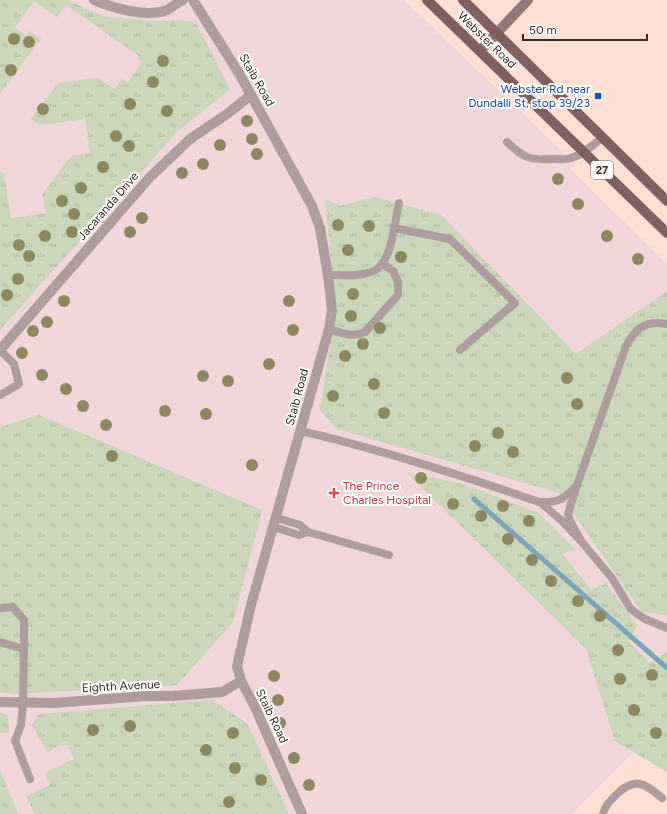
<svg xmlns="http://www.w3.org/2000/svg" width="667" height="814" font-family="Figtree,sans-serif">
<defs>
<pattern id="grass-tufts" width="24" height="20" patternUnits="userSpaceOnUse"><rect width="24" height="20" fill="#cad5b9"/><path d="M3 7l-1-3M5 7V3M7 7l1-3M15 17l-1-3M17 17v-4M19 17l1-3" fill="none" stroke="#aeb79f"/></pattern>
</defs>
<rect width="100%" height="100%" fill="#fce0d4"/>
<polygon fill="#f0d5d9" points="0,0 404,0 570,159 576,167 569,168 667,264 667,729 661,723 572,814 0,814"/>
<g fill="url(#grass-tufts)">
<polygon points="0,0 67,0 103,16 151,21 182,20 196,23 230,89 177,132 0,330 0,171 4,174 11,218 46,213 42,194 71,156 90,153 85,119 40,125 31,119 58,83 98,78 114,89 122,79 128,82 142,62 138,59 139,56 66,5 57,17 34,1 15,28 26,36 30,31 41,39 0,94"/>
<polygon points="375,197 441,215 576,354 667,291 667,615 642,612 559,493 337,429 320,410 336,309 325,199 340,206"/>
<polygon points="39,415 262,510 233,622 177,685 15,694 0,692 0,427"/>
<polygon points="407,473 463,484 539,513 576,550 562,553 591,590 606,583 637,625 629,642 649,663 667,652 667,772 615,741 586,649"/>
<polygon points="211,700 247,723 289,814 35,814 26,796 50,785 45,773 74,759 68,745 58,746 48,753 32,725 39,714"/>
<polygon points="0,712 8,716 9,733 0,733"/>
<polygon points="0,770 18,814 0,814"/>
</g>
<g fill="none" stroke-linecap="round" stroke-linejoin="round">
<polyline stroke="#7ca5bc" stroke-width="5" points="474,499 667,668"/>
<g stroke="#ae9d9c" stroke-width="8">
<path d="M507,142C524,158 528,160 552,159C558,159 565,160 571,158C583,155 593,145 603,137"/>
<polyline points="394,228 450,239 515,303 460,350"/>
<path d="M328,275C340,275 367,277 377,269C392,259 395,220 399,203"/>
<path d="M329,329C341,333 353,338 365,332L398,295V282L393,271L382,264"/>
<polyline points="0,395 19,384 14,364 0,350"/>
<path d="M301,431C382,450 461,475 539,502C558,503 565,499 577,485"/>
<polyline points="540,502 562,521 581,541 612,578 630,608 637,614 645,619 667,628"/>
<polyline points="277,518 300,525 308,532 389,555"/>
<polyline points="274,527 299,535 308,532"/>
<path d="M581,541L570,521L568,514L577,485L626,346C636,328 645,320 667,324"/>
<polyline points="0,608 13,607 24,620 24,649 0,642"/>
<polyline points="24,649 23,703 21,725 15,741 30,779"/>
<path d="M603,814C605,805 611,800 617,794C635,776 646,784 662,798"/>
</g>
<g stroke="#ae9d9c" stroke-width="10">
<path d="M94,0C112,8 147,18 167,10C172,7 177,3 183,0"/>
<polyline points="193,0 240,75 312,206 320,228 328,275 332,310 329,329 251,605 237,666 241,681 255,707 302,814"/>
<polyline points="0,350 150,177 190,139 227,114 251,95"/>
<polyline points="0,702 54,703 146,696 173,696 222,692 241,681"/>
</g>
<polyline stroke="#917978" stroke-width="10" points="480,51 528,0"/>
<g stroke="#7d605f" stroke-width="10">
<polyline points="427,0 667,233"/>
<polyline points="463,0 667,201"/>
</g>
</g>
<g fill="#8c8960">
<circle cx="14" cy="39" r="6"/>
<circle cx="29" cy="42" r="6"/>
<circle cx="163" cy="61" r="6"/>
<circle cx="11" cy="70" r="6"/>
<circle cx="153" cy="82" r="6"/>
<circle cx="130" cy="104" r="6"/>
<circle cx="43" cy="109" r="6"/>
<circle cx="167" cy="111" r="6"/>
<circle cx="247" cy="121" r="6"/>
<circle cx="116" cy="136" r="6"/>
<circle cx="252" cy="139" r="6"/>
<circle cx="220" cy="145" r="6"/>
<circle cx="129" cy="146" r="6"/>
<circle cx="257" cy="154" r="6"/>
<circle cx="203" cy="164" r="6"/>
<circle cx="103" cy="167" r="6"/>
<circle cx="182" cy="173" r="6"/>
<circle cx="558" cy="179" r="6"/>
<circle cx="81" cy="188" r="6"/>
<circle cx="62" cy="201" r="6"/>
<circle cx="578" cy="204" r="6"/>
<circle cx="74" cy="214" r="6"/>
<circle cx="142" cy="218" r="6"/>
<circle cx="338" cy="225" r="6"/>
<circle cx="369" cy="226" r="6"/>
<circle cx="72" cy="232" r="6"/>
<circle cx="130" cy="232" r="6"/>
<circle cx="45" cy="236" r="6"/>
<circle cx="607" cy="236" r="6"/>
<circle cx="19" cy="245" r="6"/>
<circle cx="348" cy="250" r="6"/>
<circle cx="29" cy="256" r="6"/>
<circle cx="401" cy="257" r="6"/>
<circle cx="638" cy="259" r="6"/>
<circle cx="18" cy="279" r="6"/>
<circle cx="353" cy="294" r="6"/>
<circle cx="7" cy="295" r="6"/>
<circle cx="64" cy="301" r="6"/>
<circle cx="289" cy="301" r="6"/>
<circle cx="351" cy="316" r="6"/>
<circle cx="47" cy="322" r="6"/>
<circle cx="380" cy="328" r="6"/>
<circle cx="293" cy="330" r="6"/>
<circle cx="33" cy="331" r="6"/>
<circle cx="363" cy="344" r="6"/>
<circle cx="22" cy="353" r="6"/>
<circle cx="345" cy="356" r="6"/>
<circle cx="269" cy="364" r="6"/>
<circle cx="42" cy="375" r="6"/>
<circle cx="203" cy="376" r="6"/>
<circle cx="567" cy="378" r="6"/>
<circle cx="228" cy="381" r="6"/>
<circle cx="374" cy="384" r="6"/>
<circle cx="66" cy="389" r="6"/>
<circle cx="333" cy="396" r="6"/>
<circle cx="577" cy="404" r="6"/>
<circle cx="83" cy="406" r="6"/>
<circle cx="165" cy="411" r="6"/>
<circle cx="384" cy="413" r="6"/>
<circle cx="206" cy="414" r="6"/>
<circle cx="106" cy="425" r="6"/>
<circle cx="498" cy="433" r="6"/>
<circle cx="475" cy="446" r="6"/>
<circle cx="513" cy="452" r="6"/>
<circle cx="112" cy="456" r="6"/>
<circle cx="252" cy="465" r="6"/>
<circle cx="421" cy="478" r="6"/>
<circle cx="453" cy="504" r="6"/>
<circle cx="503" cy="506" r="6"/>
<circle cx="481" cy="516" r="6"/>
<circle cx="529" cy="521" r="6"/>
<circle cx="508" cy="539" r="6"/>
<circle cx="532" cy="560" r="6"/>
<circle cx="551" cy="581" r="6"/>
<circle cx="578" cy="601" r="6"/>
<circle cx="600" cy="616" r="6"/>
<circle cx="618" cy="650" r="6"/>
<circle cx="652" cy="675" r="6"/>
<circle cx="274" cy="676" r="6"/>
<circle cx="620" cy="679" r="6"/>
<circle cx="278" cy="700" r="6"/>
<circle cx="634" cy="710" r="6"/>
<circle cx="280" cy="723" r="6"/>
<circle cx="130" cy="726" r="6"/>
<circle cx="93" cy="730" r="6"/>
<circle cx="233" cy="733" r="6"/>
<circle cx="656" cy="733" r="6"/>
<circle cx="206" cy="750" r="6"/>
<circle cx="294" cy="758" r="6"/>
<circle cx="235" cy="768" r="6"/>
<circle cx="261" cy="780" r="6"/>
<circle cx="309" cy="785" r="6"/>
<circle cx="229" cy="802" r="6"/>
</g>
<rect fill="#1a4fb4" stroke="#fff" stroke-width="1.5" x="594" y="92" width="8" height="8" rx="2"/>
<path fill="#e0444e" stroke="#fff" stroke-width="1.5" d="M332 487h4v4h4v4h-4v4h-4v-4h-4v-4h4z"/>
<g text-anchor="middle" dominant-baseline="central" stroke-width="4" stroke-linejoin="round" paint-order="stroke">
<rect fill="#fff" stroke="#726965" stroke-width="1" x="591" y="161" width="22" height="18" rx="3"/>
<g font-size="11" font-weight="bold" fill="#362923">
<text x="602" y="170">27</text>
</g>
<g font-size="12" fill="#362923" stroke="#fff">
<text transform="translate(487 40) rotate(44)">Webster Road</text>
<text transform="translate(257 80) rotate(60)">Staib Road</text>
<text transform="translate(108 206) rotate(-49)">Jacaranda Drive</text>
<text transform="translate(297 397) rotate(-75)">Staib Road</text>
<text transform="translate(121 686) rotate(-3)">Eighth Avenue</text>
<text transform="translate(272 716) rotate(64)">Staib Road</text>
</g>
<g font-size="12" fill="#164399" stroke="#fff" text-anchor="end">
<text x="590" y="89">Webster Rd near<tspan x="590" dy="14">Dundalli St, stop 39/23</tspan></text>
</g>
<g font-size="12" fill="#be3a42" stroke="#fff" text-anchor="start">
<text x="343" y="486">The Prince<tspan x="343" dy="14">Charles Hospital</tspan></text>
</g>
</g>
<path d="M523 34v6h124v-6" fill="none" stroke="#362923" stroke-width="2"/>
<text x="529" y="34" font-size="12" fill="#362923" stroke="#ffffff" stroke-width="3" paint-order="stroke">50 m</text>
</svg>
